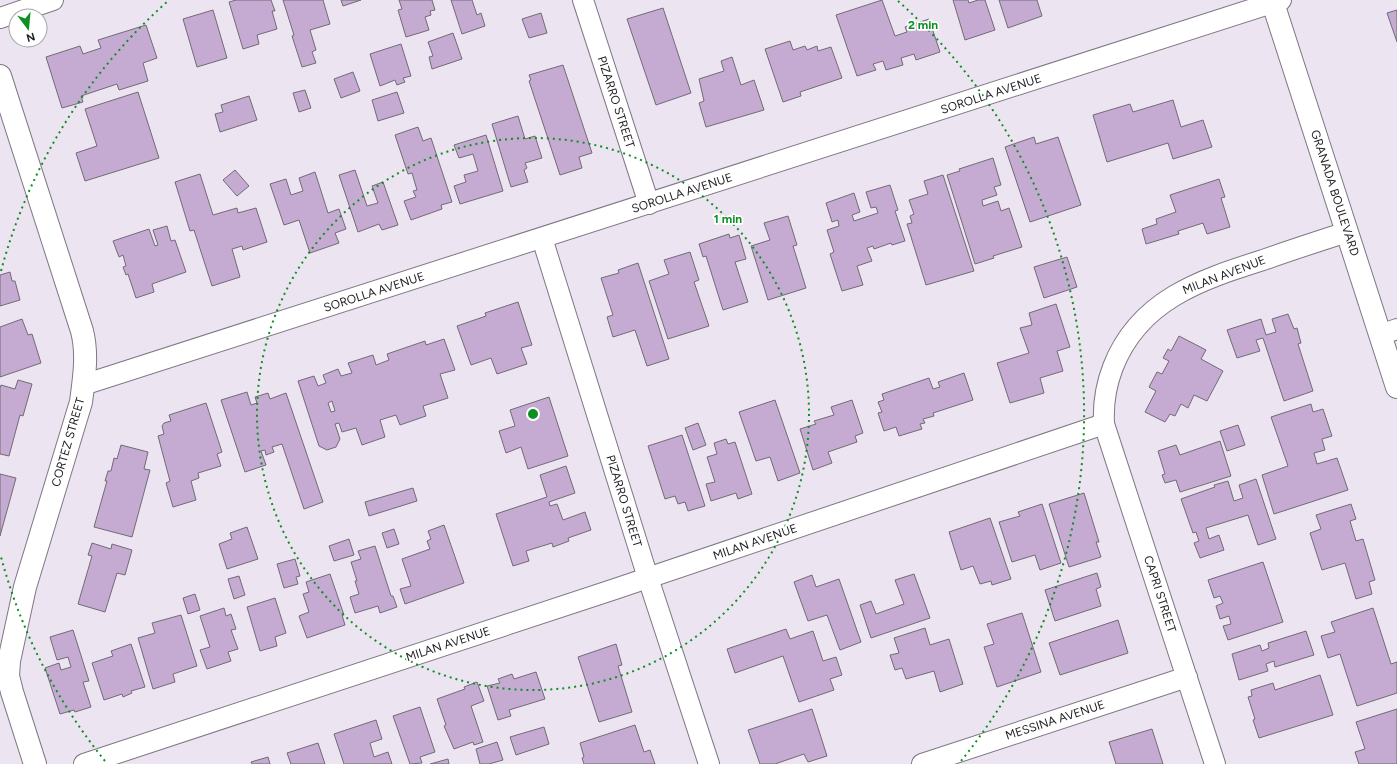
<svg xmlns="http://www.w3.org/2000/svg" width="1397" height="764" font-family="Figtree,sans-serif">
<rect width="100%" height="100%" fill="#ede4f1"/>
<g fill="#c5aad2" stroke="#726b76" fill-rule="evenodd">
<polygon points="236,0 271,0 275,11 272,11 277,29 257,35 259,44 243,49 229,2"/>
<polygon points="283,0 323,0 330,24 310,30 316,50 312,52 316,63 302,67 292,36 294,35"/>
<polygon points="341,0 361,0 343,6"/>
<polygon points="399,0 432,0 435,10 430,11 431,15 425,17 429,30 406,37 398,10 402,9"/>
<polygon points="451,0 472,0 477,15 481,13 485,26 462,34"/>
<polygon points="882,0 895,36 907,32 905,27 929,19 940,52 916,60 914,54 901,58 903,65 886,70 883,61 873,64 876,70 857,76 836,15"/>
<polygon points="953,0 968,0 969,3 978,0 985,0 995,30 965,40"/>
<polygon points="999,0 1037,0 1042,16 1008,28"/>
<polygon points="663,8 691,93 656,105 627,19"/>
<polygon points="213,10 227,58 197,67 183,19"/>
<polygon points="1397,10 1397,42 1387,13"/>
<polygon points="541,13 547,33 529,38 522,19"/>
<polygon points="146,25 157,58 143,63 148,81 119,90 117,84 81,96 83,102 62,108 46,57 80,46 83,54 101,48 98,40"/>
<polygon points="453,33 462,59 432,69 429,57 433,56 428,42"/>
<polygon points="790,41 793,50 805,46 807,50 817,46 818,51 831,47 842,78 800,92 801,96 783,102 765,49"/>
<polygon points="401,44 411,76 403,78 405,82 397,85 395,80 380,86 370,54"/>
<polygon points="732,57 741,85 754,80 764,110 706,127 699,103 704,101 699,79 724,71 721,61"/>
<polygon points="563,65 592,153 579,157 582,168 560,175 529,81 531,80 529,75"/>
<polygon points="353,72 360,91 341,98 334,79"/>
<polygon points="305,90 311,108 299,112 293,93"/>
<polygon points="138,92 159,158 85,181 76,153 97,146 85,109"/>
<polygon points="397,92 404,113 378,121 372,100"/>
<polygon points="249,96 257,120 220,132 215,114 223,112 221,105"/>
<polygon points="1173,100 1181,127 1203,120 1212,147 1173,159 1168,143 1107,162 1093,115 1130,104 1133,112"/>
<polygon points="518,116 525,139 535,136 542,158 525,163 527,168 524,170 528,182 511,187 492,124"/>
<polygon points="418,127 423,141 431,138 452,202 441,205 442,209 411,220 404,201 416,197 413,191 417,190 412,173 408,174 395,135"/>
<polygon points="486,135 503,191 460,204 454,186 466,182 464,175 478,171 473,154 459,158 454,145"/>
<polygon points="1034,137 1036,144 1058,137 1081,205 1030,222 1005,147"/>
<polygon points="993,158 1001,185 994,187 997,195 982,200 983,206 998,201 1001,211 1009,208 1022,247 993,256 994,258 975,264 947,175 960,171 959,169"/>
<polygon points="235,170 249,186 237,196 223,180"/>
<polygon points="355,170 367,206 378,203 372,186 383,182 398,225 382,230 379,224 358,232 339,175"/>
<polygon points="315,172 328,213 339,209 346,229 335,233 339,243 310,253 299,220 284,225 270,184 286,179 291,195 303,191 299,178"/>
<polygon points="200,174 213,215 237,208 238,213 256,208 267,242 243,250 242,246 232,249 240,277 212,286 194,230 190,231 175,182"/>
<polygon points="943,175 974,271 926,285 907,224 912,223 910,216 914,214 909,200 928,194 924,181"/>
<polygon points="1219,179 1225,197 1221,198 1230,227 1207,234 1203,223 1178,231 1179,234 1146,244 1142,229 1157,224 1156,219 1176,212 1170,195"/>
<polygon points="890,185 898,210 895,211 905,241 892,245 891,243 874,249 873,246 867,248 872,261 857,266 863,285 842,291 830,254 834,252 827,230 839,226 838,220 832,222 826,203 854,193 860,212 852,215 854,221 878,213 876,207 871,208 866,192"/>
<polygon points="788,216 797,245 793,246 806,288 768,300 751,246 770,240 764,223"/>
<polygon points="167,226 171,241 175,240 186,272 152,284 154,292 136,298 128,274 126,275 123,267 126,266 123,255 119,257 113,241 149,229 155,246 158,245 153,230"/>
<polygon points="729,234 730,238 739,235 746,259 735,262 748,302 723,310 706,256 703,257 699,244"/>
<polygon points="690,252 699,280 694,282 709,326 668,339 649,281 669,274 664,260"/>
<polygon points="1067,257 1077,287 1044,298 1034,267"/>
<polygon points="638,263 669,359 647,366 635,330 613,337 607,317 613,315 601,278 619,273 618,270"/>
<polygon points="10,272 12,281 15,281 20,300 0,306 0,275"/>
<polygon points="518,302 532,345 521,348 527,364 497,374 491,358 471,365 457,326 486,316 485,313"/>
<polygon points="1056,304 1070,347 1057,351 1063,371 1040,378 1044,393 1010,403 997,363 1029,353 1020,328 1032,325 1029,313"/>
<polygon points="1288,314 1294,329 1297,328 1301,343 1298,344 1313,391 1284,401 1263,338 1256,340 1260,351 1237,358 1227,330 1261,319 1266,335 1276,332 1272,319"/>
<polygon points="22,319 28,335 32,334 41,363 0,377 0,327"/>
<polygon points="1179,336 1206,350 1201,359 1223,371 1207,401 1194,395 1188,408 1181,404 1175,416 1170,414 1165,422 1145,412 1156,391 1149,387 1157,372 1162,374 1169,361 1163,358 1168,349 1171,351"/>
<path d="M444,339L455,370L440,374L448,398L423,406L426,416L400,425L396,415L380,420L385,437L362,445L356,428L342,432L339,423L335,424L340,439L336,447L327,450L319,446L298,381L314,376L318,386L326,383L323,375L338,369L341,376L352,373L348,363L373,355L376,365L389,360L387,354L425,341L426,345ZM332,401L335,411L331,412L328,403Z"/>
<polygon points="964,373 973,400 933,413 934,416 923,419 925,423 920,424 922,429 899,436 896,427 884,431 878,413 882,412 878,402 884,400 882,394 929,378 933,389 940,387 938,382"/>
<polygon points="18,380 32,384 23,416 20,415 9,456 0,454 0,388 1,385 15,389"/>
<polygon points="247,392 251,405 257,403 255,397 268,393 270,399 286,393 323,502 304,509 282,444 272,447 274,452 266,455 265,450 261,451 266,465 245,472 221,400"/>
<polygon points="549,397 568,456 528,469 521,447 506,453 499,431 515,426 510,410"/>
<polygon points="775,400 800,473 778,481 770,457 756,461 739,412"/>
<polygon points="852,400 863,433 855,436 857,442 828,452 832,463 813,470 800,429 816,424 814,421 834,415 831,407"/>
<polygon points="206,403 222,452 217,454 221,466 198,473 199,478 191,481 196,500 173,507 166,483 170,481 158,436 164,434 162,426 164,423 171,421 169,415"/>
<polygon points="1311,404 1313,412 1323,409 1332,436 1322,439 1325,450 1314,453 1317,464 1337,458 1348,490 1274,514 1262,475 1288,466 1271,417"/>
<polygon points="698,423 706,445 693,450 685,428"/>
<polygon points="1238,425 1245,445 1227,451 1220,431"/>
<polygon points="682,435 705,506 688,511 685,502 678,504 675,496 665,499 648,446"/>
<polygon points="726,439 728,444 735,442 752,494 738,499 736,493 711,501 706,484 715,482 707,457 717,454 714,443"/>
<polygon points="1220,441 1231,476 1180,492 1176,480 1165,483 1162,475 1165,474 1158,451 1176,445 1180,455"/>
<polygon points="121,445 148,452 144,469 150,470 132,537 94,527 107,481 105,481 108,471 111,471 114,458 117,459"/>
<polygon points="566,466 575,493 549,502 550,506 557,504 563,520 585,512 591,530 568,538 569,541 553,547 552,543 526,551 529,561 513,566 496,514 547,497 540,475"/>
<polygon points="0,474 16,478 0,536"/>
<polygon points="1256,479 1276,539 1258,545 1248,515 1206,528 1209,539 1219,535 1224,550 1200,558 1194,543 1199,541 1196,532 1193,533 1181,499 1215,487 1214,485 1228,481 1234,501 1243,498 1239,485"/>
<polygon points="413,488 417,501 369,516 365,502"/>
<polygon points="1084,493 1099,542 1096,542 1101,557 1069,567 1049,504"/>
<polygon points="1042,504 1061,563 1040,570 1035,555 1012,562 999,522 1020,516 1018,512"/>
<polygon points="1351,504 1356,519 1350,521 1356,541 1363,539 1375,580 1369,582 1372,594 1356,599 1345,563 1322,570 1310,533 1321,529 1316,515"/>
<polygon points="990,518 1011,579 992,585 991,581 980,584 973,566 961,570 949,532"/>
<polygon points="444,525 464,583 405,604 400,589 411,586 402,559 430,549 427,541 431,539 428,531"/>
<polygon points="247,527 258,559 227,569 219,544 232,539 230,533"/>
<polygon points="394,529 399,544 387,548 382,533"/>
<polygon points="349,539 354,555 334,561 329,546"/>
<polygon points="92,543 111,549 112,544 132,550 125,575 117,573 105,612 78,604 92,556 88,555"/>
<polygon points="375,546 391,596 393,596 397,607 380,613 378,606 355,613 350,597 359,594 355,581 357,581 351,562 361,559 358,551"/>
<polygon points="295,559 300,576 296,577 298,584 284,588 277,564"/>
<polygon points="1263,562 1283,622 1228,640 1223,626 1231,624 1229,616 1220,619 1216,606 1223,603 1220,596 1214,598 1208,580"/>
<polygon points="1097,573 1101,587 1096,589 1101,606 1055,621 1045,590"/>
<polygon points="330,574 344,615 342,615 345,625 307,638 299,616 309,612 303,594 309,592 306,582"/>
<polygon points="914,574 930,618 871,638 860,605 871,601 876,614 904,604 895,580"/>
<polygon points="812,575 816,587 839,579 861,642 840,650 827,615 808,621 794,582"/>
<polygon points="239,576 245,595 234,599 228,579"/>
<polygon points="195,594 200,610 188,614 183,598"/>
<polygon points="275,598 286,633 275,637 277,646 260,651 247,607"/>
<polygon points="224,608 226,616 231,614 236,629 231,630 238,649 228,652 231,661 207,669 200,650 210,647 200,616"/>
<polygon points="1373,608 1391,664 1397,662 1397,693 1357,706 1340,654 1328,658 1321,636 1335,632 1331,622"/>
<polygon points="1022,613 1041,672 997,687 984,647 994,644 987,624"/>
<polygon points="181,615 197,666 173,674 175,682 153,689 138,638 155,633 152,623"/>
<polygon points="1118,620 1128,653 1060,675 1049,643"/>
<polygon points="925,628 930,645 949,639 963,684 940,692 934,671 906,679 902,668 895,670 890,655 899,653 894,638"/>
<polygon points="786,629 790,639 813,631 823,661 836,657 842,675 830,679 834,690 799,702 783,656 735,673 727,649"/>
<polygon points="73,630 89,681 83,682 91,707 75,712 74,710 60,714 45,668 59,663 61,670 71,667 68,657 57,660 50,637"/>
<polygon points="1306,631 1314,655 1275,667 1274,661 1266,664 1268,671 1239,680 1232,654 1260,645 1262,651 1269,648 1268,643"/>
<polygon points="131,644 145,687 131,691 132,693 123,697 122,694 104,700 92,663 113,656 111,651"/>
<polygon points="616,644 622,665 618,666 632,712 599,722 578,657"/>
<polygon points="536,672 545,699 509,710 511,716 498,720 487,686 500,683 498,679 512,674 514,679"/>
<polygon points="1320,675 1333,715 1259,738 1253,720 1255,719 1248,697 1252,696 1251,690 1273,683 1275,690"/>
<polygon points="477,682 484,701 471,706 483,742 474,745 473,742 454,749 444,726 446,725 437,699 465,689 464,687"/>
<polygon points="420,707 435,752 420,757 422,763 410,764 393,716"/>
<polygon points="812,709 827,756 808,762 804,754 775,764 760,764 748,730"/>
<polygon points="1397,709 1397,764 1359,764 1355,752 1365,749 1356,722"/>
<polygon points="376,720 382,739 370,743 374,757 388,752 392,764 344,764 334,734"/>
<polygon points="635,725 644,752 650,750 655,764 584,764 582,758 584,757 580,743"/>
<polygon points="544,727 549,744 516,755 510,737"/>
<polygon points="1152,729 1163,764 1116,764 1109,742"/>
<polygon points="497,742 503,760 489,764 480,764 476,749"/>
<polygon points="318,743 325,764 291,764 287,753"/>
<polygon points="268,757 270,764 252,764 251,762"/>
<polygon points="448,759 449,764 430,764"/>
</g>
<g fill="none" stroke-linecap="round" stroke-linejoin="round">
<g stroke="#7f7783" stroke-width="22">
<g id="minor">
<polyline points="583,0 649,204"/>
<polyline points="0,18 53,0"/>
<polyline points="542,238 648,578 709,764"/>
<polyline points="1380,335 1397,329"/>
<polyline points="83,385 1281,0"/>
<polyline points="84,764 615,589 1104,424"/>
<polyline points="922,764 1187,677"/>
<path d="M1215,764L1104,424C1103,405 1106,385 1113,367C1139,300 1200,280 1263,260C1291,250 1319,241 1347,232"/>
</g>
</g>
<g stroke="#7f7783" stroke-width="24">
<g id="tertiary">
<polyline points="1272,0 1397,387"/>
<path d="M0,76L82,331C88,354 84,379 81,402L25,587L9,661L8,676L12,692L35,764"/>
</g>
</g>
<use href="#minor" stroke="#fff" stroke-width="20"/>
<use href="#tertiary" stroke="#fff" stroke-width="22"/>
</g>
<g fill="none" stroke="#0c9020" stroke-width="2" stroke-dasharray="2 4">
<circle cx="533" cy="414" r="276"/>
<path d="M105 761A551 551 0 0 1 1 557M1 271A551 551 0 0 1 168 1M898 1A551 551 0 0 1 961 761"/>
</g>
<g text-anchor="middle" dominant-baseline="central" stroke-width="3.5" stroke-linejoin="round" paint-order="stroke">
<g font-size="12" fill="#211e23" stroke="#fff">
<text transform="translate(991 94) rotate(-18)">SOROLLA AVENUE</text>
<text transform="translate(616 102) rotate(72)">PIZARRO STREET</text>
<text transform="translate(682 193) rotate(-18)">SOROLLA AVENUE</text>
<text transform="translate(1335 193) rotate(72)">GRANADA BOULEVARD</text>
<text transform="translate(1224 275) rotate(-21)">MILAN AVENUE</text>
<text transform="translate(374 292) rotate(-18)">SOROLLA AVENUE</text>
<text transform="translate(68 442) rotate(-74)">CORTEZ STREET</text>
<text transform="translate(624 501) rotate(73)">PIZARRO STREET</text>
<text transform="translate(755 542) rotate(-19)">MILAN AVENUE</text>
<text transform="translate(1160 594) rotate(72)">CAPRI STREET</text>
<text transform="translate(448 644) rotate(-18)">MILAN AVENUE</text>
<text transform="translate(1055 720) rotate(-18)">MESSINA AVENUE</text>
</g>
</g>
<circle cx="533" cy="414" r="6" fill="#0c9020" stroke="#fff" stroke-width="2"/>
<g font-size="12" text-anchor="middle" font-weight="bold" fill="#0c9020" stroke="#fff" stroke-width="3.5" stroke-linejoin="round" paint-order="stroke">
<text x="923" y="29">2 min</text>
<text x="728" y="223">1 min</text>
</g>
<g transform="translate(28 28) rotate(164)"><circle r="19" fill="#ffffff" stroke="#a6a5a7"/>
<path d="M0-3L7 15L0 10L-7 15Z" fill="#0c9020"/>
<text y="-6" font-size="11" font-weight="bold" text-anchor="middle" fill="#211e23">N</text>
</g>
</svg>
